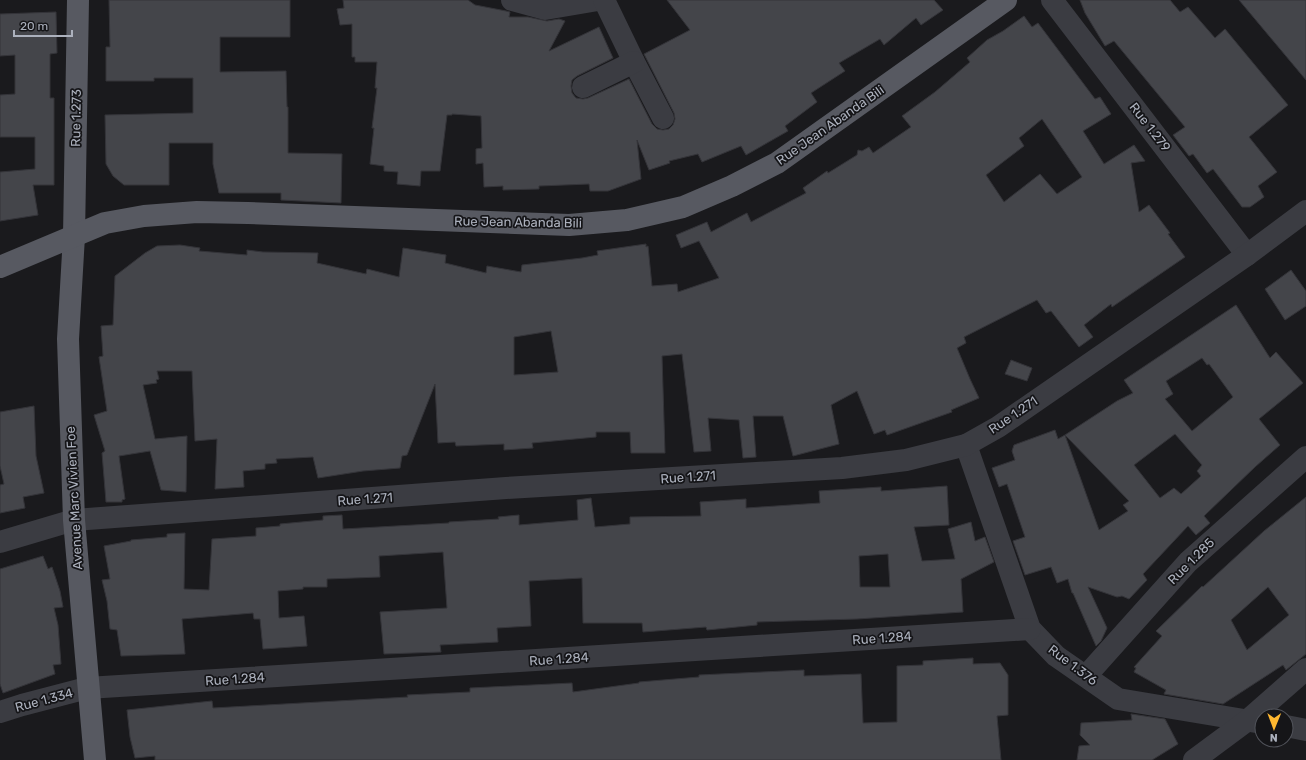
<svg xmlns="http://www.w3.org/2000/svg" width="1306" height="760" font-family="Rubik,sans-serif">
<rect width="100%" height="100%" fill="#1a1a1d"/>
<g fill="#44454a" stroke="#343439" fill-rule="evenodd">
<polygon points="109,0 290,0 290,37 220,37 220,72 286,71 287,107 288,107 288,153 342,154 341,203 281,200 281,193 219,193 213,164 213,143 169,143 169,185 124,185 113,176 106,164 105,115 193,113 193,78 154,78 154,81 106,81 106,47 110,47"/>
<polygon points="343,0 468,0 475,5 506,11 510,12 509,17 528,17 547,21 559,19 565,21 549,51 599,27 613,58 577,76 572,80 571,86 572,93 576,98 583,99 588,98 629,79 652,124 657,129 663,130 669,129 673,125 675,119 674,113 644,54 690,30 667,0 934,0 943,10 921,25 916,18 884,45 880,39 839,63 845,71 811,93 817,102 785,126 788,131 746,155 741,146 702,162 698,154 669,161 670,163 649,170 637,140 641,179 608,191 590,191 589,184 539,186 539,189 503,190 503,186 484,187 483,163 476,164 476,149 482,148 481,116 452,114 452,115 447,115 440,171 421,171 420,186 397,184 398,172 384,171 384,166 370,164 374,128 372,128 377,88 375,88 377,62 355,62 355,57 352,57 352,24 340,25 337,9 344,8"/>
<polygon points="1080,0 1170,0 1180,12 1188,7 1215,38 1225,29 1288,105 1249,137 1277,172 1258,186 1264,197 1250,207 1242,207 1213,169 1207,173 1193,154 1189,156 1173,135 1185,127 1114,41 1105,46 1085,13"/>
<polygon points="1239,0 1306,0 1306,80"/>
<polygon points="56,12 57,53 50,54 50,98 54,98 54,185 33,185 38,215 0,221 0,172 35,169 35,137 0,137 0,95 15,94 15,55 0,56 0,14"/>
<path d="M1024,16L1032,27L1038,23L1095,99L1100,97L1111,114L1083,131L1104,164L1134,145L1145,161L1131,163L1139,212L1149,205L1170,233L1168,234L1185,257L1112,307L1111,304L1084,325L1093,337L1079,347L1051,311L1046,313L1037,300L964,337L966,343L957,348L970,379L979,398L951,410L952,412L887,435L885,430L874,434L857,391L831,405L839,444L793,456L783,416H753L756,457L743,458L739,420L708,418L711,451L694,452L682,354L662,356L665,453H631L630,432H596V437L532,443L533,448L504,450V444L456,446L455,442L438,443L435,384L407,455L402,456L400,468L363,471L318,478L313,457L276,459L277,463L265,464V469L243,471L244,487L215,489L217,439L195,441L192,371H157L159,379L156,380L157,383L143,385L155,439L187,436L186,492L161,490L150,451L119,456L125,499L122,500V502H106L102,453L105,451L94,415L107,411L99,357L103,356L101,326L113,325L115,276L145,253L157,246L180,245L200,248L199,251L247,255V250L263,252L318,253L317,263L366,274L367,269L399,277L403,248L446,255L445,263L486,273L487,266L521,272L522,265L582,258L598,255L597,251L646,244V247L648,246L652,286L677,284L678,292L719,278L699,241L681,248L676,235L707,222L711,232L747,213L751,222L806,193L803,188L827,171L828,173L857,155L858,150L862,151L869,147L873,153L911,127L902,116L935,92L970,62L967,58L987,40L1003,31ZM1042,119L1082,177L1057,194L1040,174L1004,202L986,175L1024,146L1019,138ZM551,331L558,372L514,375V337Z"/>
<polygon points="1291,270 1306,291 1306,306 1285,320 1265,289"/>
<path d="M1236,305L1270,358L1276,352L1303,383L1259,419L1280,445L1255,467L1204,516L1210,523L1196,535L1188,526L1143,574L1147,580L1129,599L1122,596L1117,597L1088,587L1107,628L1101,641L1096,646L1073,593H1072L1068,579L1057,583L1051,567L1025,575L1013,541L1025,537L1007,484L999,487L992,468L1015,460L1012,451L1014,445L1055,430L1058,439L1065,435L1099,530L1128,511L1123,505L1129,501L1065,435L1117,401L1133,393L1124,380ZM1202,358L1207,365L1209,364L1233,397L1192,431L1165,399L1173,394L1166,381ZM1175,434L1202,465L1197,471L1201,476L1181,494L1174,488L1160,498L1134,465Z"/>
<polygon points="1011,360 1032,368 1027,381 1005,374"/>
<polygon points="34,406 36,456 44,493 23,497 25,508 0,513 0,485 4,484 0,466 0,412"/>
<path d="M947,486L949,525L914,527L922,561L955,559L948,529L971,522L975,541L985,537L994,562L961,579L963,612L857,619L757,622V625L707,630L706,627L643,632L642,623H583L582,578L529,581L531,626L497,628L498,642L440,645L441,652L384,654L380,612L447,608L443,552L379,556L380,577L327,579V587H303V589L278,591L279,618L304,616L307,646L263,649L260,619H254L253,613L182,619L185,654L121,656L117,630L110,629L107,601L102,580L110,579L104,546L131,541V540L167,537V534L185,533L184,589L209,590L212,539L256,536V528L280,526V524L323,520V516L342,515L343,529L449,523V522L499,519L498,517L519,515V525L578,520L577,500L591,498L595,527L630,524V517L701,516L700,502L746,499V508L820,503L819,491L881,487V491ZM888,554L890,587H860L859,556Z"/>
<path d="M1306,497V654L1286,670L1283,665L1223,704L1164,694L1166,690L1134,672L1136,668L1134,667L1162,636L1156,631L1202,586L1203,587L1264,531ZM1268,587L1289,615L1247,650L1231,620Z"/>
<polygon points="43,556 48,569 52,567 60,591 63,607 54,608 58,625 61,664 53,665 55,674 3,693 0,684 0,569"/>
<polygon points="973,658 973,664 1000,663 1008,675 1008,715 997,716 1001,760 155,760 155,756 135,758 130,737 127,710 212,701 213,708 408,697 407,695 470,692 470,688 572,683 573,692 639,683 639,682 699,677 699,675 804,670 804,676 861,674 863,723 897,722 897,666 923,665 923,661"/>
<polygon points="1131,714 1165,719 1178,744 1152,760 1077,760 1079,746 1090,745 1080,735 1081,723 1132,720"/>
</g>
<g fill="none" stroke-linecap="round" stroke-linejoin="round">
<g stroke="#3b3c42" stroke-width="22">
<polyline points="512,0 545,9 598,0"/>
<polyline points="604,0 634,62 663,118"/>
<polyline points="1052,0 1247,255"/>
<polyline points="583,87 634,62"/>
<polyline points="966,445 1030,629 1056,656 1118,699 1262,723"/>
<polyline points="0,542 74,520 506,488 842,468 906,460 966,445 998,427 1247,255 1306,211"/>
<polyline points="1086,676 1188,562 1306,457"/>
<polyline points="0,712 22,705 87,688 1030,629"/>
<polyline points="1286,726 1306,730"/>
<polyline points="1194,760 1248,720 1306,669"/>
</g>
<g stroke="#575961" stroke-width="22">
<polyline points="78,0 74,236 68,339 74,520 95,760"/>
<polyline points="0,267 105,223 144,216 197,212 248,213 569,225 627,220 683,207 732,186 777,163 1006,0"/>
</g>
</g>
<g text-anchor="middle" dominant-baseline="central" stroke-width="3.5" stroke-linejoin="round" paint-order="stroke">
<g font-size="13" fill="#acb1bd" stroke="#151518">
<text transform="translate(76 118) rotate(-89)">Rue 1.273</text>
<text transform="translate(830 125) rotate(-35)">Rue Jean Abanda Bili</text>
<text transform="translate(1150 127) rotate(52)">Rue 1.279</text>
<text transform="translate(518 222) rotate(1)">Rue Jean Abanda Bili</text>
<text transform="translate(1013 415) rotate(-34)">Rue 1.271</text>
<text transform="translate(688 477) rotate(-4)">Rue 1.271</text>
<text transform="translate(74 498) rotate(-93)">Avenue Marc Vivien Foe</text>
<text transform="translate(365 499) rotate(-4)">Rue 1.271</text>
<text transform="translate(1191 561) rotate(-45)">Rue 1.285</text>
<text transform="translate(882 638) rotate(-4)">Rue 1.284</text>
<text transform="translate(559 659) rotate(-4)">Rue 1.284</text>
<text transform="translate(1073 665) rotate(37)">Rue 1.376</text>
<text transform="translate(235 679) rotate(-4)">Rue 1.284</text>
<text transform="translate(44 700) rotate(-15)">Rue 1.334</text>
</g>
</g>
<g transform="translate(1274 728) rotate(181)"><circle r="19" fill="#151518" stroke="#51535a"/>
<path d="M0-3L7 15L0 10L-7 15Z" fill="#ffb730"/>
<text y="-6" font-size="11" font-weight="bold" text-anchor="middle" fill="#acb1bd">N</text>
</g>
<path d="M14 30v6h58v-6" fill="none" stroke="#acb1bd" stroke-width="2"/>
<text x="20" y="30" font-size="12" fill="#acb1bd" stroke="#151518" stroke-width="3" paint-order="stroke">20 m</text>
</svg>
